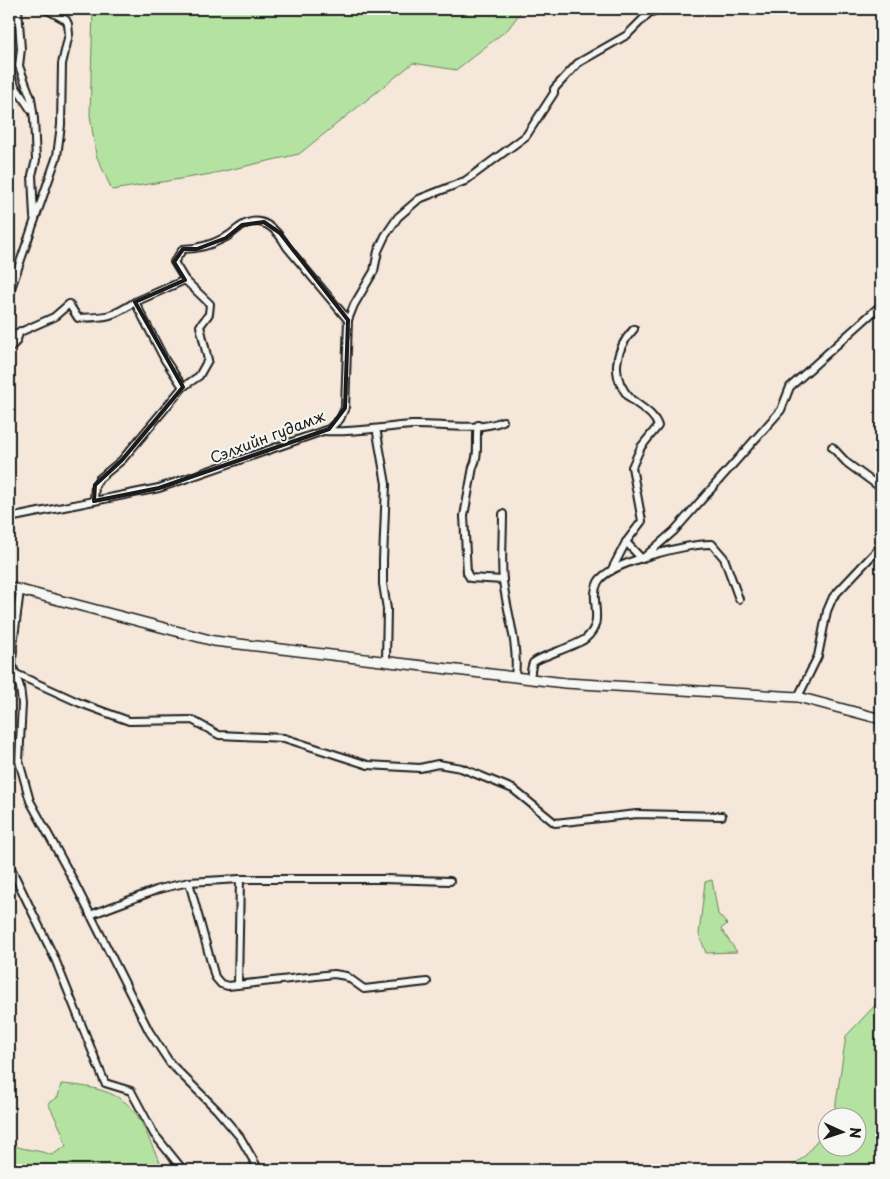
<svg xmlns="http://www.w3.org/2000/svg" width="890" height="1179" font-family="'Playpen Sans',sans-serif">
<rect width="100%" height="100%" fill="#f5e8da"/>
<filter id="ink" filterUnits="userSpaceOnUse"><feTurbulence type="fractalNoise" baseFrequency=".02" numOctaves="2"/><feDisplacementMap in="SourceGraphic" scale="10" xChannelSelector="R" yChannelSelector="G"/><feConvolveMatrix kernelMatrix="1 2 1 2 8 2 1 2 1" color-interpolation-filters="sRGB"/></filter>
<g filter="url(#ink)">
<g fill="#b4e3a1" stroke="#68805e">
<polygon points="93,9 523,9 508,29 456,70 413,63 299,154 211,174 112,190 96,155 90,115"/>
<polygon points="712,880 718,914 727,924 721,929 737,952 706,953 699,934 705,882"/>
<polygon points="881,999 881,1170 788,1170 806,1155 827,1127 828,1146 858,1146 858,1116 834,1116 846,1036"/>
<path d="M61,1084C89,1086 120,1090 137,1115C148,1132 153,1153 165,1170H9V1143C23,1151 37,1149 52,1155L66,1146L62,1132L48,1103L58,1097Z"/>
</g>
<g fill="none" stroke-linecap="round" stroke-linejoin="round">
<g stroke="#1c1c1c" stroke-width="10">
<g id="street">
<polyline points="18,9 21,49 19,66 31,98 34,119 36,160 32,175 34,217"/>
<polyline points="9,14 14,9"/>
<polyline points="9,70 15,86 31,110"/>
<polyline points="9,294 57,156 61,125 62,64 69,34 68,24 66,20 46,9"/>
<path d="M9,337L54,317L69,304L78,318C107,317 110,318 135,302"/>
<polyline points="9,349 16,342 20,331"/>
<polyline points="183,387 165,360 135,302 185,280"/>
<path d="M478,425C475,440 480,454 473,467L464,516L467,573L470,578L503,580"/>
<path d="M323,431C353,433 382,427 412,425C440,424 477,432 503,421"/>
<polyline points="377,433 386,484 383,560 383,584 387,609 386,660"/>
<polyline points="832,447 847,463 881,488"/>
<path d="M94,501L95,485L99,479L122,460L183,387L199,376L208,360L200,326L209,314L210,304L185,280L174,262L183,249C198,249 211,245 224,238C230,236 235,230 240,227C261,213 277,229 287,247L348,320"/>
<path d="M503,514C503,536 501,559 503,581C507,613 519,645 515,677"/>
<polyline points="9,518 159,488 329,429 340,419 345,408 348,320 354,305 374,271 378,251 385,236 398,217 419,199 465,181 526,136 554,93 554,89 578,63 627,35 649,13 659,9"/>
<polyline points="626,542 642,559 674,531 781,410 790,387 881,305"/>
<path d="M611,571L626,542L642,521L632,467L641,447L658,426C654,413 640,407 631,399C609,377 615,349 634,329"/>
<polyline points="13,650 12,664 20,687 22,704 19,761 30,801 71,876 149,1031 170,1063 217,1110 240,1137 259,1170"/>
<polyline points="12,653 20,590"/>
<path d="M530,678C531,674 531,667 533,663C537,657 574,647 585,639C607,621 588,601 598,582C609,562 690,543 712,544L724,558L739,599"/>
<polyline points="9,685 14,673 80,703 129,721 192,720 219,735 284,738 368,765 420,768 438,764 461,768 513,789 555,823 637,814 722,816"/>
<polyline points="798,697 818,656 827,611 833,597 881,546"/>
<polyline points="9,864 55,959 105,1083 131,1091 154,1134 183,1170"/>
<polyline points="189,882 215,977 221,984 228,986 334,974 346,976 364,989 427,982"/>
<polyline points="90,915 159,889 189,882 240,879 384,879 450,881"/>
<polyline points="238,984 240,879"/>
</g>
</g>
<g stroke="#1c1c1c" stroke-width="12">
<polyline id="secondary" points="9,587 214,641 565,683 798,697 881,719"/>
</g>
<use href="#street" stroke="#f6f6f2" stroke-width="6"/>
<use href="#secondary" stroke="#f6f6f2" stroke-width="9"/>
</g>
</g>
<path fill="none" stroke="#1c1c1c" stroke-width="4" stroke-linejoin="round" d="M264,222L280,233L348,320L345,408L329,429L159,488L94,501L95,485L122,460L183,387L135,302L185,280L174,262L183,249H197L226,238L242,225Z"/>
<g text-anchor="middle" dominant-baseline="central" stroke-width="4" stroke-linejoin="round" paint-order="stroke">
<g font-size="15" fill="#1c1c1c" stroke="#f6f6f2">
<text transform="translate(267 436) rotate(-21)">Сэлхийн гудамж</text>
</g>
</g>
<rect width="890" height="1179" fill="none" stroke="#f6f6f2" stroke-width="30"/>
<rect x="15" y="15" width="860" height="1149" fill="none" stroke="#1c1c1c" stroke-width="2" filter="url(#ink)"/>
<g transform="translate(842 1132) rotate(93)"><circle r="24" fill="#f6f6f2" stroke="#9f9f9c"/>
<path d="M0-4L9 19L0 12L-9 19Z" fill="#1c1c1c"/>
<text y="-8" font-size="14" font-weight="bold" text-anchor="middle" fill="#1c1c1c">N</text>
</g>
</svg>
